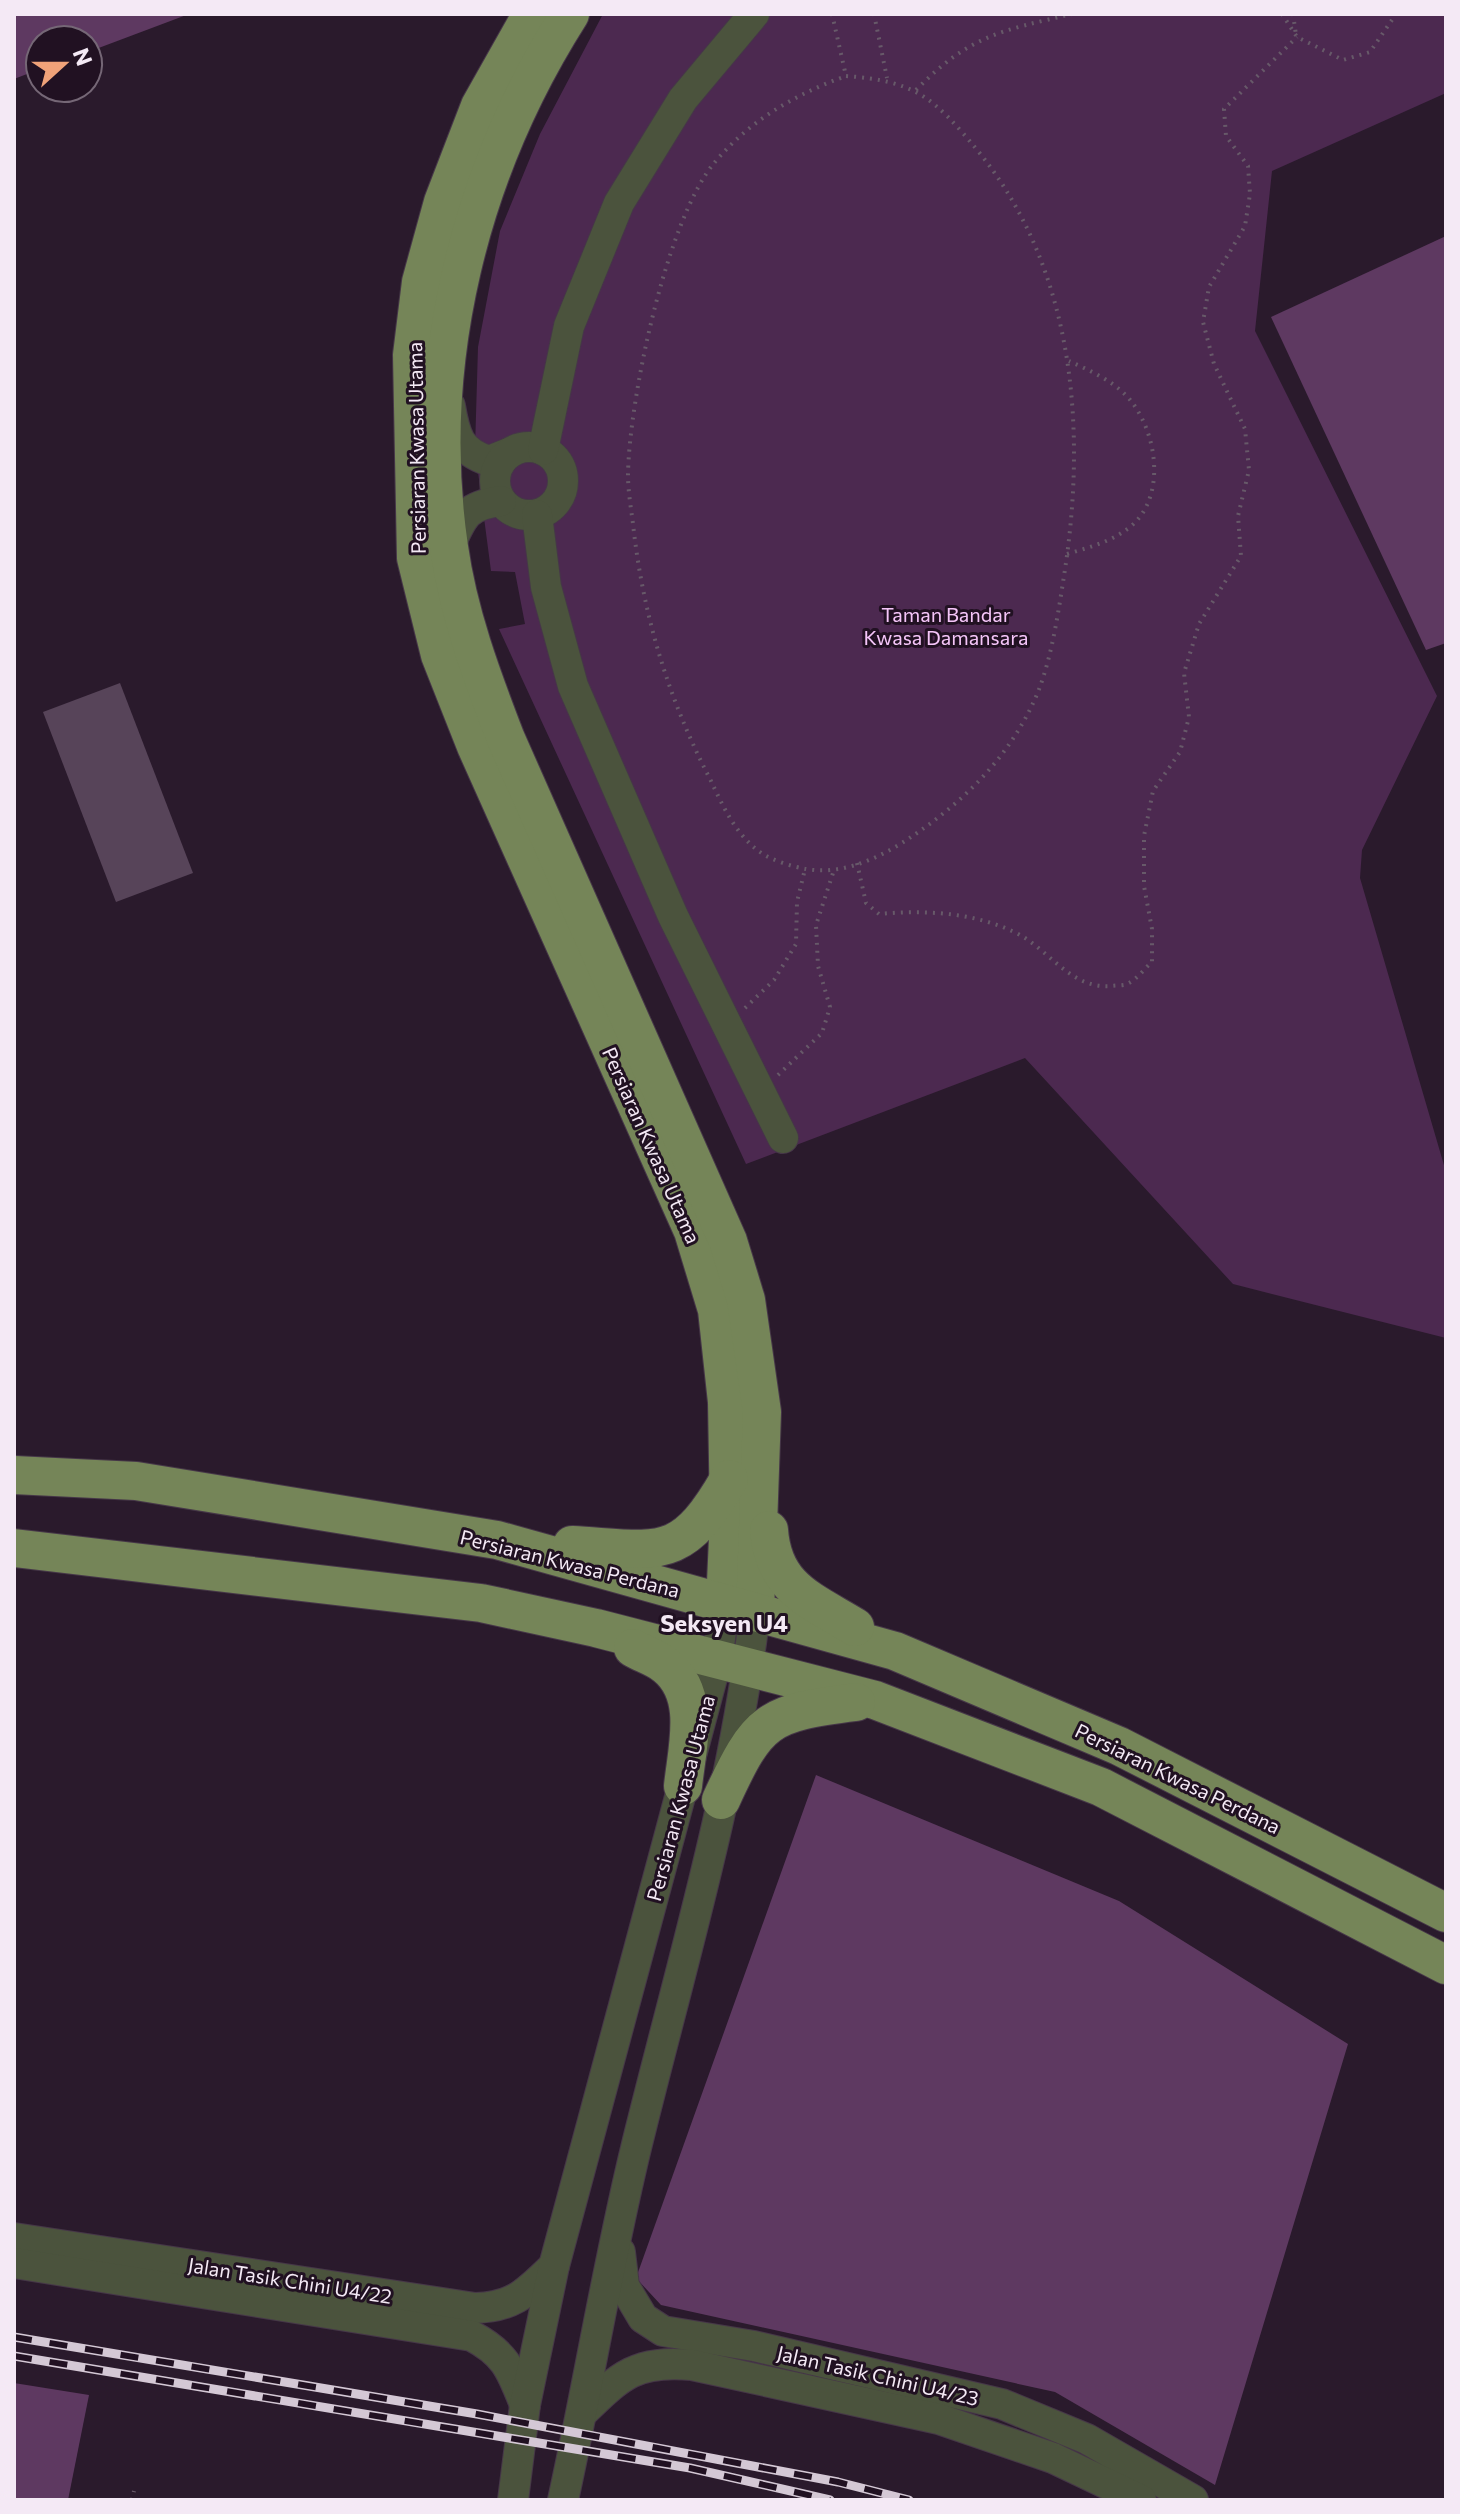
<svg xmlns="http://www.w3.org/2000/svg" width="1460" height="2514" font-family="Commissioner,sans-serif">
<rect width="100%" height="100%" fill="#2a1a2c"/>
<polygon fill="#4c2950" points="603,14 1446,14 1446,93 1272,171 1255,331 1437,696 1362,850 1360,878 1446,1172 1446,1338 1233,1284 1025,1058 746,1164 499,629 525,624 515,572 491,571 475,449 478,347 500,231 540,134"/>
<g fill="#5e3961">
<polygon points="14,14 189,14 88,52 88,40 40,40 40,69 14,79"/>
<polygon points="1446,236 1446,643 1426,650 1271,317"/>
<polygon points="816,1775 1119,1901 1348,2044 1215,2485 1055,2392 661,2305 636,2278"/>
<polygon points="14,2383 89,2395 68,2500 14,2500"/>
</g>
<polygon fill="#574459" points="120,683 193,873 116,902 43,712"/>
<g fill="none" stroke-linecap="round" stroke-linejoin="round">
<g stroke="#463748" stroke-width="32">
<g id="minor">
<path d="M450,406C455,436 459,451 489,461L509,453"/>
<circle cx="529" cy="481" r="34"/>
<polyline points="543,450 569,326 619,203 683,99 754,14"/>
<polyline points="537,515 546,587 573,686 673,916 783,1138"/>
<path d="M449,547C463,516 465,506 501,501"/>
<path d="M14,2238L475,2308C514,2307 526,2293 554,2266"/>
<polyline points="620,2252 624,2286 643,2318 663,2331 754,2346 1002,2404 1087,2439 1193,2500"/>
<path d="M14,2263L472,2336C506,2354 511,2370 525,2405"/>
<path d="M583,2412C621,2375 636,2360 692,2365L939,2419L1053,2458L1141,2500"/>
<polyline points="513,2500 525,2405 554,2266 717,1659 725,1604"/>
<path d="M563,2500C589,2382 608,2262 637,2144C680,1969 734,1792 755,1612"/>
</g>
</g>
<g stroke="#463748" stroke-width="40">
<g id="major">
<polyline points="532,14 480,106 443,202 421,282 412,355 416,558 440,655 476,746 693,1231 717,1310 727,1402 729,1517 725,1604"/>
<path d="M570,14C470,171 422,361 449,547C458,613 482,677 506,739L728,1241L746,1300L762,1412L755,1612"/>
<polyline points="14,1475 136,1481 497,1540 895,1651 1119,1746 1446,1913"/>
<path d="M769,1530C773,1588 811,1600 855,1627"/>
<path d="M572,1545C660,1550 681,1563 729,1479"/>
<polyline points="14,1548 481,1603 596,1628 875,1700 1101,1787 1446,1965"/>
<path d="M633,1648C643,1654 657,1658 666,1666C702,1695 687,1747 683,1786"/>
<path d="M721,1800C758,1719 767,1713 856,1702"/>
</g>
</g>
<g stroke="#675969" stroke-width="4" stroke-dasharray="2 6" stroke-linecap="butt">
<polyline points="832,14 846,76"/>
<polyline points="874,14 887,78"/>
<polyline points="1282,14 1297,37 1343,60 1370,52 1396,14"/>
<polyline points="1293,14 1296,35"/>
<path d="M846,76C916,81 934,98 978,151C1075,270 1087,430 1064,576C1058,614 1052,656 1038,692C1013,752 969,797 917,833C885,855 846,876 806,869C793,867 771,860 760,852C735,834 723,806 710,779C668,698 643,615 633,524C631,508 628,491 628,475C629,400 667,218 715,162C750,120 796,94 846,76Z"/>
<path d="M916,90C970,35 1000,31 1072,14"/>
<path d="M1067,554C1090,547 1111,542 1130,527C1166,498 1158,435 1131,401C1116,382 1091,371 1069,361"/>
<path d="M857,863L866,903L879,914C923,910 971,912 1012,931C1049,947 1068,989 1111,986C1117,985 1125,986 1129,983C1137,979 1145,968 1152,962V929L1144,886V836L1153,791L1180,752L1189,717L1184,673L1199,624L1241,556L1238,516L1249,470L1245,429L1214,364L1203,322L1209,287L1245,226L1250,194L1248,166L1226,136L1224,109L1297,37"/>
<polyline points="745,1008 774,980 796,944 797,902 805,869"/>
<polyline points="778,1075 822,1033 830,1007 818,966 816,925 834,870"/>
<polyline points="132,2500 134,2491"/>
</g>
<use href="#minor" stroke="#4b533d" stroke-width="30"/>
<use href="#major" stroke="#758558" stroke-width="38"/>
<g stroke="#d4c8d5" stroke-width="9">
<g id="rail">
<polyline points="14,2337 477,2414 838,2482 909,2500"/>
<polyline points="14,2356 690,2468 830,2500"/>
</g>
</g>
<use href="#rail" stroke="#211122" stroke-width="6" stroke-dasharray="18" stroke-linecap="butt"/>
</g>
<g text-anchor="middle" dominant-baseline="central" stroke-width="6" stroke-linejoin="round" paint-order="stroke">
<g font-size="20" fill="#f4e9f5" stroke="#211122">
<text transform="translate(416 448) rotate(-91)">Persiaran Kwasa Utama</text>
<text transform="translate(652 1145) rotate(66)">Persiaran Kwasa Utama</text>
<text transform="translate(570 1563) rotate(14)">Persiaran Kwasa Perdana</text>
<text transform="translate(1178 1778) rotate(26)">Persiaran Kwasa Perdana</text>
<text transform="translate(680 1798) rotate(-75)">Persiaran Kwasa Utama</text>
<text transform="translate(290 2280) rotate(9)">Jalan Tasik Chini U4/22</text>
<text transform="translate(878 2375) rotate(13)">Jalan Tasik Chini U4/23</text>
</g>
<g font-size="20" fill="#f5c5f9" stroke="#211122">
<text x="946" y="614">Taman Bandar<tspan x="946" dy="23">Kwasa Damansara</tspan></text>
</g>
<g font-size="24" font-weight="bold" fill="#f4e9f5" stroke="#211122">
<text x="724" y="1622">Seksyen U4</text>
</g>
</g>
<rect width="1460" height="2514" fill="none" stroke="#f4e9f5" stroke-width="32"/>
<g transform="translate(64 64) rotate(69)"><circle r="38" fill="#211122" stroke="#756776" stroke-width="2"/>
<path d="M0-6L14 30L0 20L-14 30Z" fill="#f0a279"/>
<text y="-12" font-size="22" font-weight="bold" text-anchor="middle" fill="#f4e9f5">N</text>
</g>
</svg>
